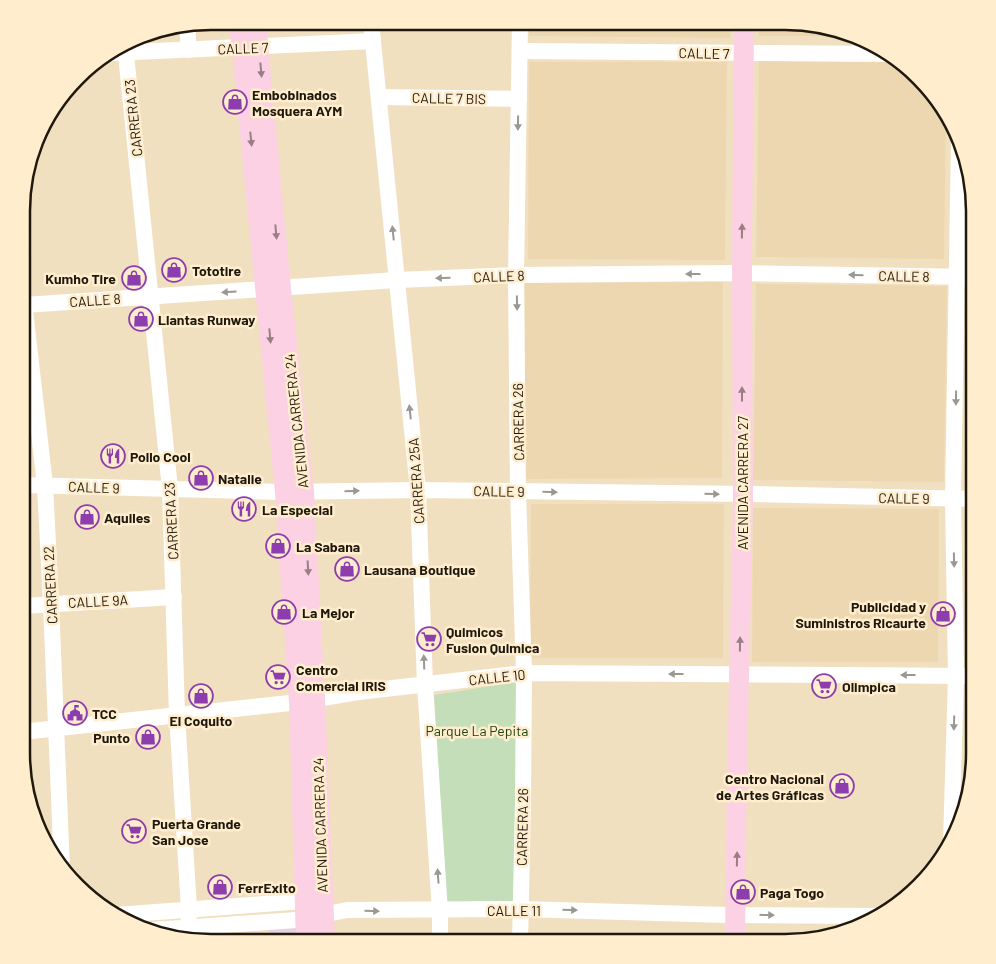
<svg xmlns="http://www.w3.org/2000/svg" width="996" height="964" font-family="Barlow,sans-serif">
<rect width="100%" height="100%" fill="#f1e0c0"/>
<polygon fill="#e6d1df" points="269,926 296,926 302,937 290,939 289,936 289,938 269,942"/>
<g fill="#ecd7b0">
<polygon points="529,22 731,23 730,38 529,36"/>
<polygon points="759,23 810,23 848,36 759,36"/>
<polygon points="759,61 898,62 935,95 946,115 944,259 756,257"/>
<polygon points="529,62 727,62 725,260 528,259"/>
<polygon points="966,157 974,199 974,262 964,262"/>
<polygon points="723,282 722,478 525,479 525,283"/>
<polygon points="756,284 947,286 944,482 753,480"/>
<polygon points="968,287 974,287 974,479 965,479"/>
<polygon points="531,504 724,504 723,658 530,658"/>
<polygon points="753,508 939,509 938,662 752,662"/>
</g>
<g fill="#c3deb9">
<rect x="965" y="513" width="9" height="148"/>
<polygon points="518,682 515,903 447,904 434,695"/>
</g>
<g fill="none" stroke-linecap="round" stroke-linejoin="round">
<g stroke="#fff" stroke-width="16">
<polyline points="371,22 418,490 425,685 440,911 440,942"/>
<polyline points="520,22 516,275 518,492 524,673 523,802 520,942"/>
<polyline points="187,25 189,50"/>
<polyline points="125,45 170,489 177,715 189,909 188,939"/>
<polyline points="520,51 889,54"/>
<polyline points="112,53 373,41"/>
<polyline points="379,97 519,99"/>
<polyline points="24,302 45,485 51,604 62,870"/>
<polyline points="24,305 397,280 516,275 732,273 974,277"/>
<polyline points="23,485 282,492 418,490 748,494 974,499"/>
<polyline points="23,606 174,597"/>
<polyline points="22,732 299,702 358,692 524,673 974,676"/>
<polyline points="951,842 956,676 953,499 959,139"/>
<polyline points="116,915 305,901"/>
<polyline points="153,930 296,920 347,910 520,909 727,915 877,916"/>
</g>
<g stroke="#fcd1e3" stroke-width="20">
<polyline points="239,21 285,492 299,702 306,942"/>
<polyline points="256,21 281,289 304,492 315,699 325,942"/>
<polyline points="735,942 737,767 743,502 742,265 744,23"/>
</g>
</g>
<defs><path id="oneway-solid" d="M-6-.8H1V-3.2L6.5 0L1 3.2V.8H-6Z" transform="scale(1.25)"/></defs>
<g fill="#997e83">
<use href="#oneway-solid" transform="translate(261 70) rotate(85)"/>
<use href="#oneway-solid" transform="translate(251 139) rotate(84)"/>
<use href="#oneway-solid" transform="translate(742 231) rotate(-89)"/>
<use href="#oneway-solid" transform="translate(276 232) rotate(85)"/>
<use href="#oneway-solid" transform="translate(270 336) rotate(85)"/>
<use href="#oneway-solid" transform="translate(742 394) rotate(-90)"/>
<use href="#oneway-solid" transform="translate(308 568) rotate(87)"/>
<use href="#oneway-solid" transform="translate(740 644) rotate(-89)"/>
<use href="#oneway-solid" transform="translate(737 859) rotate(-89)"/>
</g>
<g fill="#9a9892">
<use href="#oneway-solid" transform="translate(518 123) rotate(91)"/>
<use href="#oneway-solid" transform="translate(393 233) rotate(-96)"/>
<use href="#oneway-solid" transform="translate(693 274) rotate(180)"/>
<use href="#oneway-solid" transform="translate(856 275) rotate(-179)"/>
<use href="#oneway-solid" transform="translate(443 278) rotate(178)"/>
<use href="#oneway-solid" transform="translate(229 292) rotate(177)"/>
<use href="#oneway-solid" transform="translate(517 303) rotate(89)"/>
<use href="#oneway-solid" transform="translate(956 398) rotate(91)"/>
<use href="#oneway-solid" transform="translate(410 412) rotate(-96)"/>
<use href="#oneway-solid" transform="translate(352 491) rotate(-1)"/>
<use href="#oneway-solid" transform="translate(550 492) rotate(1)"/>
<use href="#oneway-solid" transform="translate(712 494) rotate(1)"/>
<use href="#oneway-solid" transform="translate(954 560) rotate(89)"/>
<use href="#oneway-solid" transform="translate(424 662) rotate(-92)"/>
<use href="#oneway-solid" transform="translate(676 674) rotate(-180)"/>
<use href="#oneway-solid" transform="translate(908 675) rotate(-180)"/>
<use href="#oneway-solid" transform="translate(954 723) rotate(92)"/>
<use href="#oneway-solid" transform="translate(438 876) rotate(-94)"/>
<use href="#oneway-solid" transform="translate(570 910) rotate(2)"/>
<use href="#oneway-solid" transform="translate(372 911) rotate(1)"/>
<use href="#oneway-solid" transform="translate(767 915) rotate(1)"/>
</g>
<defs>
<g id="shop-ring" transform="scale(1.25)"><circle r="9.5" fill="#ffedcd" stroke="#8d3dad" stroke-width="1.5"/><path d="M-5-2.5h2.3a2.7 3.5 0 0 1 5.4 0H5L5.5 6h-11ZM-1.5-2.5h3a1.5 2.3 0 0 0-3 0Z" fill="#8d3dad"/></g>
<g id="restaurant-ring" transform="scale(1.25)"><circle r="9.5" fill="#ffedcd" stroke="#8d3dad" stroke-width="1.5"/><path d="M-5-6h1v4h1v-4h1v4h1v-4h1v5L-1.5 .5V6h-2V.5L-5-1ZM5-6V6H3V1.5H1.5Q1.5-4 5-6Z" fill="#8d3dad"/></g>
<g id="supermarket-ring" transform="scale(1.25)"><circle r="9.5" fill="#ffedcd" stroke="#8d3dad" stroke-width="1.5"/><path d="M-6-5.5h2.5l.6 2H6L4.5 2H-2.5L-4.4-4H-6ZM-1.5 3.2a1.3 1.3 0 1 0 .1 0ZM3 3.2a1.3 1.3 0 1 0 .1 0Z" fill="#8d3dad"/></g>
<g id="civic-ring" transform="scale(1.25)"><circle r="9.5" fill="#ffedcd" stroke="#8d3dad" stroke-width="1.5"/><path d="M-.6-6.5H3V-4.5H.6V-3L4-1V1h2V6H-6V1h2V-1L-.6-3ZM-1.2 2.5V6h2.4V2.5Z" fill="#8d3dad"/></g>
</defs>
<g fill-rule="evenodd">
<use href="#shop-ring" x="235" y="102"/>
<use href="#shop-ring" x="174" y="270"/>
<use href="#shop-ring" x="134" y="278"/>
<use href="#shop-ring" x="141" y="319"/>
<use href="#restaurant-ring" x="113" y="456"/>
<use href="#shop-ring" x="201" y="478"/>
<use href="#restaurant-ring" x="244" y="509"/>
<use href="#shop-ring" x="87" y="517"/>
<use href="#shop-ring" x="278" y="546"/>
<use href="#shop-ring" x="347" y="569"/>
<use href="#shop-ring" x="284" y="612"/>
<use href="#shop-ring" x="943" y="614"/>
<use href="#supermarket-ring" x="429" y="639"/>
<use href="#supermarket-ring" x="278" y="677"/>
<use href="#supermarket-ring" x="824" y="686"/>
<use href="#shop-ring" x="201" y="696"/>
<use href="#civic-ring" x="75" y="713"/>
<use href="#shop-ring" x="148" y="737"/>
<use href="#shop-ring" x="842" y="786"/>
<use href="#supermarket-ring" x="134" y="831"/>
<use href="#shop-ring" x="220" y="887"/>
<use href="#shop-ring" x="743" y="892"/>
</g>
<g text-anchor="middle" dominant-baseline="central" stroke-width="5" stroke-linejoin="round" paint-order="stroke">
<g font-size="14" fill="#1f190d" stroke="#ffedcd">
<text transform="translate(243 48) rotate(-2)">CALLE 7</text>
<text transform="translate(704 53) rotate(1)">CALLE 7</text>
<text transform="translate(449 98) rotate(1)">CALLE 7 BIS</text>
<text transform="translate(133 118) rotate(-96)">CARRERA 23</text>
<text transform="translate(499 276) rotate(-2)">CALLE 8</text>
<text transform="translate(904 276) rotate(1)">CALLE 8</text>
<text transform="translate(95 300) rotate(-4)">CALLE 8</text>
<text transform="translate(296 421) rotate(-96)">AVENIDA CARRERA 24</text>
<text transform="translate(518 422) rotate(-91)">CARRERA 26</text>
<text transform="translate(416 481) rotate(-94)">CARRERA 25A</text>
<text transform="translate(742 483) rotate(-90)">AVENIDA CARRERA 27</text>
<text transform="translate(94 487) rotate(2)">CALLE 9</text>
<text transform="translate(499 491) rotate(1)">CALLE 9</text>
<text transform="translate(904 498) rotate(1)">CALLE 9</text>
<text transform="translate(171 521) rotate(-93)">CARRERA 23</text>
<text transform="translate(50 585) rotate(-93)">CARRERA 22</text>
<text transform="translate(98 601) rotate(-3)">CALLE 9A</text>
<text transform="translate(497 677) rotate(-6)">CALLE 10</text>
<text transform="translate(320 825) rotate(-92)">AVENIDA CARRERA 24</text>
<text transform="translate(522 827) rotate(-89)">CARRERA 26</text>
<text x="514" y="910">CALLE 11</text>
</g>
<g font-size="14" font-weight="bold" fill="#1f190d" stroke="#ffedcd" text-anchor="start">
<text x="252" y="94">Embobinados<tspan x="252" dy="16">Mosquera AYM</tspan></text>
<text x="192" y="270">Tototire</text>
<text x="116" y="278" text-anchor="end">Kumho Tire</text>
<text x="158" y="319">Llantas Runway</text>
<text x="130" y="456">Pollo Cool</text>
<text x="218" y="478">Natalie</text>
<text x="262" y="509">La Especial</text>
<text x="104" y="517">Aquiles</text>
<text x="296" y="546">La Sabana</text>
<text x="364" y="569">Lausana Boutique</text>
<text x="926" y="606" text-anchor="end">Publicidad y<tspan x="926" dy="16">Suministros Ricaurte</tspan></text>
<text x="302" y="612">La Mejor</text>
<text x="446" y="631">Quimicos<tspan x="446" dy="16">Fusion Quimica</tspan></text>
<text x="296" y="669">Centro<tspan x="296" dy="16">Comercial IRIS</tspan></text>
<text x="842" y="686">Olimpica</text>
<text x="92" y="713">TCC</text>
<text x="201" y="720" text-anchor="middle">El Coquito</text>
<text x="130" y="737" text-anchor="end">Punto</text>
<text x="824" y="778" text-anchor="end">Centro Nacional<tspan x="824" dy="16">de Artes Gráficas</tspan></text>
<text x="152" y="823">Puerta Grande<tspan x="152" dy="16">San Jose</tspan></text>
<text x="238" y="887">FerrExito</text>
<text x="760" y="892">Paga Togo</text>
</g>
<g font-size="14" fill="#1f410c" stroke="#ffedcd">
<text x="477" y="730">Parque La Pepita</text>
</g>
</g>
<path d="M0 0H996V964H0ZM211 30H785A181 181 0 0 1 966 211V753A181 181 0 0 1 785 934H211A181 181 0 0 1 30 753V211A181 181 0 0 1 211 30Z" fill="#ffedcd" fill-rule="evenodd"/>
<path fill="none" stroke="#1f190d" stroke-width="2.5" d="M211 30H785A181 181 0 0 1 966 211V753A181 181 0 0 1 785 934H211A181 181 0 0 1 30 753V211A181 181 0 0 1 211 30Z"/>
</svg>
